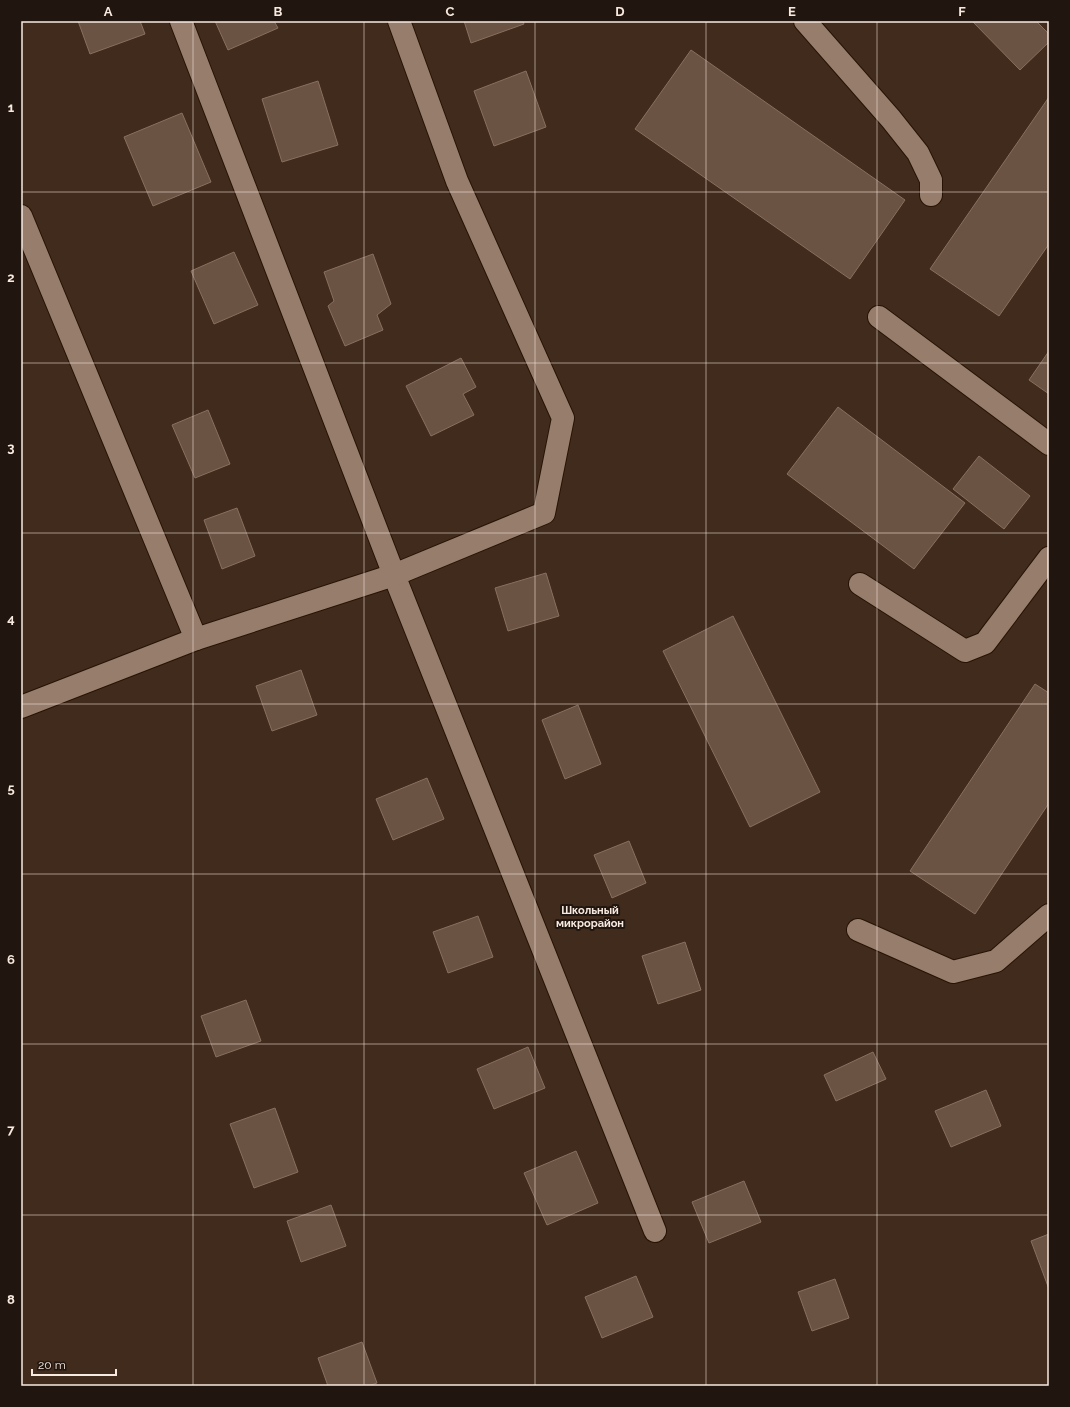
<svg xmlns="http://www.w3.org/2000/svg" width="1070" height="1407" font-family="Raleway,sans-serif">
<rect width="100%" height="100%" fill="#412b1c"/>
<g fill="#6b5343" stroke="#896f5f">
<polygon points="78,21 140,21 145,34 90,54"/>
<polygon points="215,21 274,21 278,28 228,50"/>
<polygon points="464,21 523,21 524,24 471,43"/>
<polygon points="972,21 1036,21 1049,34 1049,42 1020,70"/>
<polygon points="691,50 905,200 850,279 635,129"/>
<polygon points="526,71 546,127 494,146 474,91"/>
<polygon points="318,81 338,145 282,162 262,99"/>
<polygon points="1049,97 1049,244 999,316 930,269"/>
<polygon points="182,113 211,182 153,206 124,137"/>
<polygon points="234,252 258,305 214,324 191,271"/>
<polygon points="373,254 391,304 377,315 383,330 345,346 328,306 334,301 324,272"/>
<polygon points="1049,351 1049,394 1029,380"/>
<polygon points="461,358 476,387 463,394 474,415 431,436 406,386"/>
<polygon points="838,407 965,503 914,569 787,474"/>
<polygon points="208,410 230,464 195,478 172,425"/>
<polygon points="979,456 1030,496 1004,529 953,489"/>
<polygon points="237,508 255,556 222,569 204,520"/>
<polygon points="546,573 559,616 508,631 495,588"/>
<polygon points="733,616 820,792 750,827 663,651"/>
<polygon points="301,670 317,715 272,731 256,686"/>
<polygon points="1035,684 1049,693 1049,803 975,914 910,871"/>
<polygon points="578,705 601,764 565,779 542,720"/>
<polygon points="427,778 444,819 393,840 376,799"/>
<polygon points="629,841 646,883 612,898 594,855"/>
<polygon points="478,916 493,957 448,973 433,932"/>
<polygon points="685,942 701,990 658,1004 642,956"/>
<polygon points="246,1000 261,1041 216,1057 201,1016"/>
<polygon points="528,1047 545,1088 494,1109 477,1069"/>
<polygon points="873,1052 886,1079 836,1101 824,1075"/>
<polygon points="986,1090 1001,1126 951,1147 935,1111"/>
<polygon points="275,1108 298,1172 254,1188 230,1124"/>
<polygon points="576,1151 598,1203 547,1225 524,1173"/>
<polygon points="744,1181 761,1222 709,1243 692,1202"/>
<polygon points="331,1205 346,1246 301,1262 287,1221"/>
<polygon points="1049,1234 1049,1289 1031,1241"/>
<polygon points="636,1276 653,1317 602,1338 585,1297"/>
<polygon points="835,1279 849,1318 812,1331 798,1292"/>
<polygon points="362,1342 377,1383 368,1386 328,1386 318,1358"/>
</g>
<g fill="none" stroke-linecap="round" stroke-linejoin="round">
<g stroke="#271305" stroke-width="24">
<g id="minor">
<polyline points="181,21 394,575 655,1231"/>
<polyline points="805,21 891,119 918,153 931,180 931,195"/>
<polyline points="21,216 196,639"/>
<polyline points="879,317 1049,444"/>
<polyline points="860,584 965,651 985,643 1049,558"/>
<polyline points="21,707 196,639 394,575 544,513 563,418 457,181 399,21"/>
<polyline points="858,930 953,972 996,961 1049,915"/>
</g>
</g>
<use href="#minor" stroke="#977d6c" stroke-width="22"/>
</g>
<path fill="none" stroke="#f9eae1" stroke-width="1" stroke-opacity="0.55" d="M193,21V1386M364,21V1386M535,21V1386M706,21V1386M877,21V1386M21,192H1049M21,363H1049M21,533H1049M21,704H1049M21,874H1049M21,1044H1049M21,1215H1049"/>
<g text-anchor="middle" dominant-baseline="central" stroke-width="4" stroke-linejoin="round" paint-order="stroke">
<g font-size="11" font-weight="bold" fill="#f9eae1" stroke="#20160f">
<text x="590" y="910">Школьный<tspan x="590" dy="13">микрорайон</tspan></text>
</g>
</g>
<rect width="1070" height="1407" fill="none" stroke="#20160f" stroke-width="44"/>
<path d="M32 1369v6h84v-6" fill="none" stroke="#f9eae1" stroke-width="2"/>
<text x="38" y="1369" font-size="12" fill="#f9eae1" stroke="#20160f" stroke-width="3" paint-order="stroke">20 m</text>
<rect x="22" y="22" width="1026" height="1363" fill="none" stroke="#f9eae1" stroke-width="1.5"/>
<g font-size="13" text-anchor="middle" font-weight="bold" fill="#f9eae1">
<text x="108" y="16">A</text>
<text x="278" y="16">B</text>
<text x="450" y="16">C</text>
<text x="620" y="16">D</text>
<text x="792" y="16">E</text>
<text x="962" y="16">F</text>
<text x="11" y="112">1</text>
<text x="11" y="282">2</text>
<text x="11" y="452">3</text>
<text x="11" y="623">4</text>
<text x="11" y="793">5</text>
<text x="11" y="964">6</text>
<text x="11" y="1134">7</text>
<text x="11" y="1304">8</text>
</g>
</svg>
